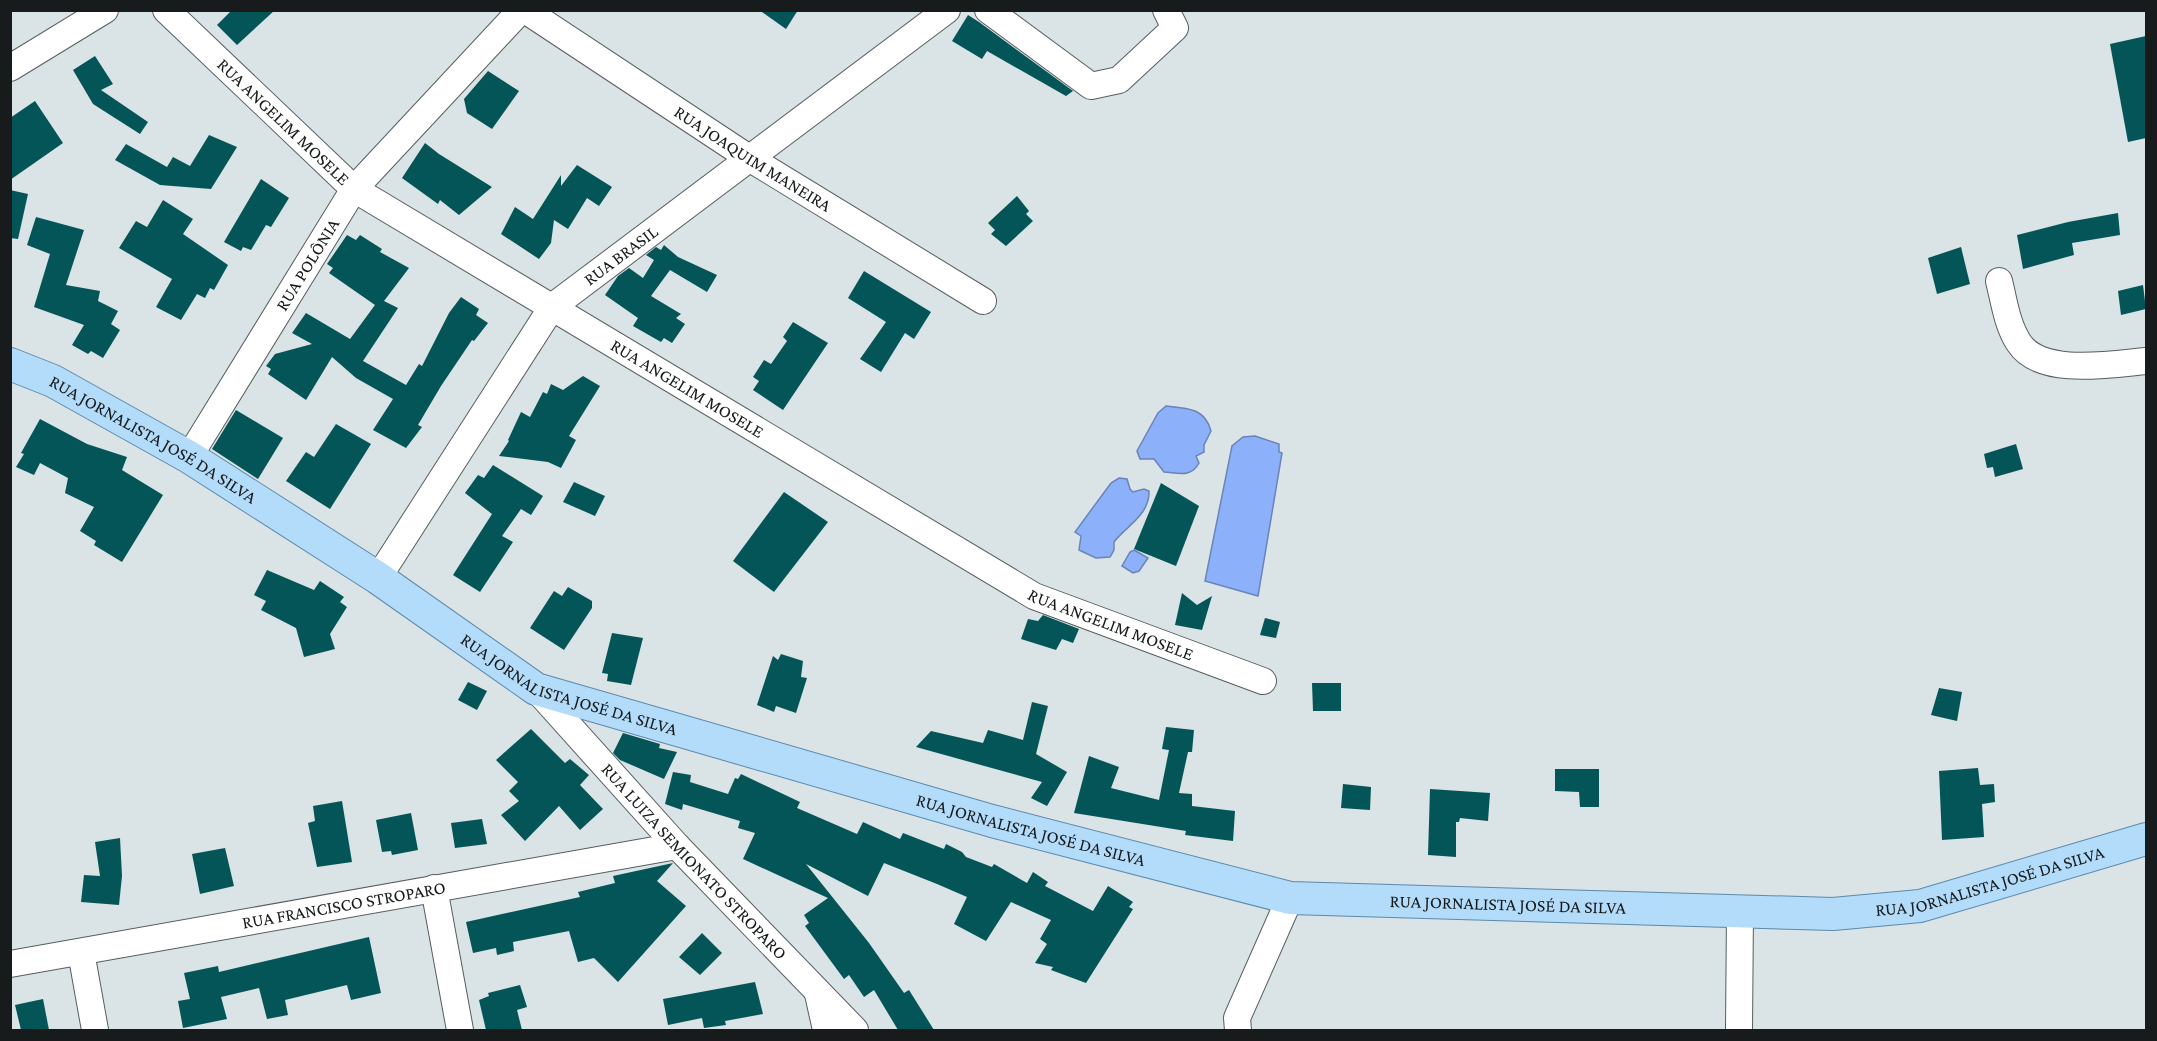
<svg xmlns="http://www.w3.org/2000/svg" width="2157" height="1041" font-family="'Crimson Pro',serif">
<rect width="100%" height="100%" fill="#dae3e5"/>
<g fill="#8cb1fa" stroke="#6984b7" stroke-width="1.5">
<path d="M1166,406C1187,408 1205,408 1211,431L1204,445V452L1196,456L1199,463C1191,478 1179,473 1164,472L1154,459H1140L1137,451L1158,413Z"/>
<polygon points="1255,436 1279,444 1279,452 1282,453 1258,596 1205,581 1232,446 1243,437"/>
<path d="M1119,478L1127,479L1130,489L1133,492L1144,489L1149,491C1150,515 1125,527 1114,542V550L1110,557L1096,558L1079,550L1081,536L1075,532L1111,483Z"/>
<polygon points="1134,550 1148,558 1139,571 1133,573 1122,566 1130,552"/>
</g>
<g fill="#045557">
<polygon points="232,10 275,10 237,45 217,25"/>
<polygon points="759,10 798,10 786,29"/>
<polygon points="968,15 979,22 1073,91 1066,96 987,51 982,59 952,41"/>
<polygon points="2146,36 2146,138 2128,142 2110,44"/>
<polygon points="95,56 113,84 101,90 148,122 140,134 93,104 73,70"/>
<polygon points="488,71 519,91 492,129 467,113 464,99"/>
<polygon points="35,101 63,143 10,180 10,118"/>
<polygon points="209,135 237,147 211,189 160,185 115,160 126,144 167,167 173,157 190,166"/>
<polygon points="425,143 439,154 492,187 459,215 440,200 438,204 402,178"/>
<polygon points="577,165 612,187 599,206 587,198 568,229 554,220 551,243 539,259 501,234 515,207 533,219 561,175 561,186"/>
<polygon points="261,179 289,198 271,227 266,225 251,250 243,247 241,251 224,242"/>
<polygon points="10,190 28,194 18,239 10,238"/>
<polygon points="1017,196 1029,211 1026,214 1033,221 1006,246 991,234 995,230 988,223"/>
<polygon points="163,200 193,219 183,234 228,265 214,290 210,288 205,298 197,294 181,320 156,307 172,279 119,248 136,221 147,227"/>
<polygon points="2118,213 2120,235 2072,243 2074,255 2023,269 2017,235 2068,222"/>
<polygon points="36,217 84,230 66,285 100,291 98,301 118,311 111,324 120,330 103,358 91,351 88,354 72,345 84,325 34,307 50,254 27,245"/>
<polygon points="347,235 356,240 360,235 382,249 380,252 409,268 384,301 398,308 363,361 406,385 419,364 422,366 449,313 461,297 479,309 476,315 488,323 474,341 472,340 441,386 418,425 422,427 406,448 373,430 393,399 356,378 332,357 306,400 268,374 271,369 266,366 275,354 312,344 292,333 306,313 350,339 375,305 329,273 333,268 327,264"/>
<polygon points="664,245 678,257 717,275 707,292 670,270 651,296 681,314 676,318 685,324 672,343 664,338 661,342 633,326 638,318 605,295 618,276 629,268 643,278 654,260 646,255 656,247 661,250"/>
<polygon points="1961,247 1970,284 1937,294 1928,258"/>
<polygon points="864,271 931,312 914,339 905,333 881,372 860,359 886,322 848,298"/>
<polygon points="2143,285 2146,309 2121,315 2118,291"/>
<polygon points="793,322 828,343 783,410 753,390 759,381 753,377 764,360 771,364 787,341 783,337"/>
<polygon points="583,376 600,386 569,436 576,440 561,468 548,462 499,456 509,441 508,440 521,412 530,417 543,392 547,394 551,384 563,390"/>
<polygon points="236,410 283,438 258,479 212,449"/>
<polygon points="40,419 87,444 127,457 122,470 163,495 122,562 94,545 96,541 80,531 94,507 65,493 68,478 40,463 34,475 16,467 24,454 21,453"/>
<polygon points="336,424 371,444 330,509 286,481 306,452 314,457"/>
<polygon points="2016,444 2023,469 1995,477 1993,467 1987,468 1984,454"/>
<polygon points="493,465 543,496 531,515 521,509 502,536 513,542 480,592 453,575 492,514 465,493 478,475 484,478"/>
<polygon points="574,482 605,496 595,516 563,502"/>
<polygon points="1161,483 1199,506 1176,566 1134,549"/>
<polygon points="784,492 828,522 774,592 733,561"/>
<polygon points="267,570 314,590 320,581 344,597 340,602 347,607 330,634 335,649 304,657 296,628 261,610 266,601 254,595"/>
<polygon points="568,587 592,601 592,608 564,650 530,628 554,591 562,596"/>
<polygon points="1182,593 1197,605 1212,596 1202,630 1175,625"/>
<polygon points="1043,615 1079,629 1073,643 1062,639 1056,650 1021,639 1028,619 1038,621"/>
<polygon points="1265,618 1280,622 1276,638 1260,635"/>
<polygon points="612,633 643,638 631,685 607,681 608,674 602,673"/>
<polygon points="781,654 803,661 801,677 807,678 796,713 776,706 774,712 757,705 773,656 778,660"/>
<polygon points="468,682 487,691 477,710 458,700"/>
<polygon points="1312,683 1341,683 1341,711 1313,711"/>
<polygon points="1939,688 1962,692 1957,721 1931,715"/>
<polygon points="1032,702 1048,706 1036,754 1067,772 1047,806 1031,798 1042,782 916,747 931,731 983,743 988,730 1023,740"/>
<polygon points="1166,727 1194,730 1192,752 1188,752 1179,793 1192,794 1192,806 1235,811 1233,841 1185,835 1186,831 1074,813 1089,756 1119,767 1111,788 1159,800 1169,750 1162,749"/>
<polygon points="531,729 565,763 570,759 589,775 580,785 603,809 580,830 559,806 525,841 501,815 519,801 509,791 518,782 496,760"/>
<polygon points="623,733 660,744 659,748 677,752 664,779 620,760 613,753"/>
<polygon points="1978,768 1980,785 1994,784 1995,802 1982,804 1984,837 1942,840 1939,771"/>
<polygon points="1555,769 1599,769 1599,807 1580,807 1579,792 1555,791"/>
<polygon points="673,772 691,775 690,782 728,794 735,778 738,779 741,774 800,802 797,808 857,834 863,822 900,839 903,833 944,849 946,844 962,852 966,857 992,867 994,864 1027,883 1033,872 1048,882 1045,886 1093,911 1108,886 1133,902 1129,907 1133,909 1086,983 1051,970 1053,967 1035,963 1047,944 1040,939 1051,920 1011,902 986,941 954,924 967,897 937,884 884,863 868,896 806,864 869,943 904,993 909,990 934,1030 898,1030 874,990 864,997 849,975 844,979 805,926 809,923 804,915 828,898 743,859 755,833 738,828 740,821 683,804 682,810 665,804"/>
<polygon points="1343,784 1371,787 1370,810 1341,808"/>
<polygon points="1430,789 1490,793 1488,821 1460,818 1459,822 1456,822 1456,857 1428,855"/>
<polygon points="342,801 352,862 317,867 308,823 315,821 313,806"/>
<polygon points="411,813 418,850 392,855 391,851 382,852 376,820"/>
<polygon points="482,819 487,844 455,848 451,823"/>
<polygon points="120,838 122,876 119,905 81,902 84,875 100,876 95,842"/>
<polygon points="225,848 234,886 200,894 192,854"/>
<polygon points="673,863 657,881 686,906 618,982 594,958 578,962 569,931 513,942 514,951 497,955 496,948 473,953 466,922 580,897 578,892 615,883 613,876"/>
<polygon points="702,933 722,953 700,975 679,957"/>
<polygon points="369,937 381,993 351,1000 347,985 285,1000 288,1015 267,1019 259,988 221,997 227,1019 183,1028 178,1001 190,999 184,973 218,966 219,972"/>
<polygon points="755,982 763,1014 725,1021 726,1025 704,1028 702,1018 668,1025 663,999"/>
<polygon points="520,985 527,1007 517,1010 522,1030 486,1030 479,1000 489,996 488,993"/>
<polygon points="43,999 49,1030 21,1030 15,1005"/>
</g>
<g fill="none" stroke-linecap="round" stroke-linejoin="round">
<g stroke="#575e60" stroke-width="28">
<g id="minor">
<path id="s1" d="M166,10L354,189L1034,596L1263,681"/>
<path id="s2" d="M525,10L749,158L983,301"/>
<polyline points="988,10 1091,86 1119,80 1175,28 1166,10"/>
<polyline points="10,68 105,10"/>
<path d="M1999,281C2004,301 2007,325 2019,343C2041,377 2112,364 2146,361"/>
<path id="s3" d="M189,457L354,189L521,10"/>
<path id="s4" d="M378,578L552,307L947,10"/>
<path id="s5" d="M536,689L677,846L855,1030"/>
<polyline points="434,888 460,1030"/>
<polyline points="81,952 95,1030"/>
<path id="s6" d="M10,964L677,846"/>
<polyline points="818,994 826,1030"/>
<polyline points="1238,1030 1237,1018 1290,898"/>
<polyline points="1739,1030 1740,911"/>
</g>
</g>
<g stroke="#5c8aaa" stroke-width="34">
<g id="major">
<path id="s7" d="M10,364L53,381L189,457L378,578L536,689L992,821L1290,898L1833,914L1920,906L2146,839"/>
</g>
</g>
<use href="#minor" stroke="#fff" stroke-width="26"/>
<use href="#major" stroke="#b3dcfa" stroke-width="32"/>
</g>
<g text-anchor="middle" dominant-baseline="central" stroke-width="6" stroke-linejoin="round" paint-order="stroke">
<g font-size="18" fill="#181b1c" stroke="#fff">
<text stroke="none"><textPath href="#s1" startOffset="162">RUA ANGELIM MOSELE</textPath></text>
<text stroke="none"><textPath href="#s2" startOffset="272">RUA JOAQUIM MANEIRA</textPath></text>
<text stroke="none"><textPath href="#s4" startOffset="408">RUA BRASIL</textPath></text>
<text stroke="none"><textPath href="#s3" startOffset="226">RUA POLÔNIA</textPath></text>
<text stroke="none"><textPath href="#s1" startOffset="648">RUA ANGELIM MOSELE</textPath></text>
<text stroke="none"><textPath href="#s7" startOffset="162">RUA JORNALISTA JOSÉ DA SILVA</textPath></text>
<text stroke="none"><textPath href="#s1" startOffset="1134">RUA ANGELIM MOSELE</textPath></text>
<text stroke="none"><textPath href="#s7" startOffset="648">RUA JORNALISTA JOSÉ DA SILVA</textPath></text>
<text stroke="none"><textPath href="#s7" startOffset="1134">RUA JORNALISTA JOSÉ DA SILVA</textPath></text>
<text stroke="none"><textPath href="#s5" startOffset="234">RUA LUIZA SEMIONATO STROPARO</textPath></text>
<text stroke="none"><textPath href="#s7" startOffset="2106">RUA JORNALISTA JOSÉ DA SILVA</textPath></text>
<text stroke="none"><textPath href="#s7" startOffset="1620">RUA JORNALISTA JOSÉ DA SILVA</textPath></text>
<text stroke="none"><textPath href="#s6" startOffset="339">RUA FRANCISCO STROPARO</textPath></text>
</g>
</g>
<rect width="2157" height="1041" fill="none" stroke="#181b1c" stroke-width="24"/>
</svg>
